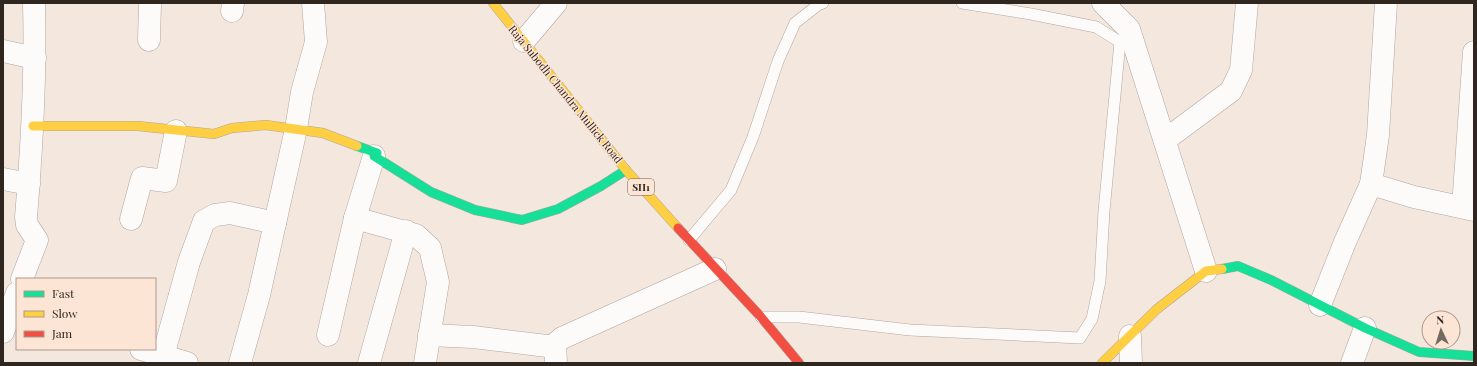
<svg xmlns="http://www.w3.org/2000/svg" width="1477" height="366" font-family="'Playfair Display',serif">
<rect width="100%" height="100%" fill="#f4e7de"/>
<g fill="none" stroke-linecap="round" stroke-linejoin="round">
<g stroke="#b0a69f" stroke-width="12">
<g id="lane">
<polyline points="689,240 731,190 753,137 778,61 795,23 818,5 823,3"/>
<polyline points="761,317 799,317 910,330 1080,338 1092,319 1100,281 1104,211 1120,42 1096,27 1031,14 962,3"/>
</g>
</g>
<g stroke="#b0a69f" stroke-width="23">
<g id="street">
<polyline points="1103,3 1129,29 1206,271"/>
<polyline points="232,11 233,3"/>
<polyline points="149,40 150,3"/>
<polyline points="524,41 556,3"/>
<polyline points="3,51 35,58"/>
<polyline points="1165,140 1231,91 1241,70 1247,3"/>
<polyline points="3,179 29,184"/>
<polyline points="1371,184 1378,135 1386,3"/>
<polyline points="1463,207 1474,52"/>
<polyline points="355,218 416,235 430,248 438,282 425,363"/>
<polyline points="131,219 142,178 166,181 176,131"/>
<path d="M22,279L37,240L27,225L26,217C32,146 36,75 34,3"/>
<polyline points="1320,305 1345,242 1371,184 1414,197 1474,210"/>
<polyline points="3,332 17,293"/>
<polyline points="328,335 355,218 374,156"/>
<polyline points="429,335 473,337 555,347"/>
<polyline points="1130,336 1131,363"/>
<polyline points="141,349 187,363"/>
<polyline points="163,356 189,262 204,221 215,215 230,213 275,223"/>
<polyline points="240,363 259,295 296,129 302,92 316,42 313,3"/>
<polyline points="369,363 406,231"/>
<polyline points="556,363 555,344 562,338 715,269"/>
<polyline points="1352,363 1365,328"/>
</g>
</g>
<g stroke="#b0a69f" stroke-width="10">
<g id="fast">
<polyline points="357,146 377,153 374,156 431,192 475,210 522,220 558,209 601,186 626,170"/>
<polyline points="1222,269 1238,266 1271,280 1365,328 1419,352 1474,356"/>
</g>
</g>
<g stroke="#b0a69f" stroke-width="10">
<g id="slow">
<polyline points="493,3 626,170 678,228"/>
<polyline points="33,126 138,126 214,134 232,128 266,125 323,133 357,146"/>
<polyline points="1102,363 1157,309 1206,271 1222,269"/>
</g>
</g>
<g stroke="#b0a69f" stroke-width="10">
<polyline id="jam" points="678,228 761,317 799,363"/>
</g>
<use href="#lane" stroke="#fdfbfa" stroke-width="11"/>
<use href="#street" stroke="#fdfbfa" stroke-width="22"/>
<use href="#fast" stroke="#16e098" stroke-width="9"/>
<use href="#slow" stroke="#ffcf43" stroke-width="9"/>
<use href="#jam" stroke="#f24e42" stroke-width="9"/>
</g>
<g text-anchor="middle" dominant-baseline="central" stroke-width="3" stroke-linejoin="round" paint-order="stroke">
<rect fill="#fde5d5" stroke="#6d5f56" stroke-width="1" x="628" y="179" width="26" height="16" rx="3"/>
<g font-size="10" font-weight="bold" fill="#2f2620">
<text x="641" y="187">SH1</text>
</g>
<g font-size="11" fill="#2f2620" stroke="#fde5d5">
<text transform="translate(566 94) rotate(51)">Raja Subodh Chandra Mullick Road</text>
</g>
</g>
<rect width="1477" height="366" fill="none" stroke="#2f2620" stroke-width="8"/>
<rect x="16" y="278" width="140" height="72" fill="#fde5d5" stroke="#ab998d"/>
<rect x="24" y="291" width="20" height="6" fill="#16e098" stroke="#ab998d"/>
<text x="52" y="298" font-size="12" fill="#2f2620">Fast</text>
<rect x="24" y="311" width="20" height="6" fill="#ffcf43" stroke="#ab998d"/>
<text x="52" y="318" font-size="12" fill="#2f2620">Slow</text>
<rect x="24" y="331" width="20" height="6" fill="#f24e42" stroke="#ab998d"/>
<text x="52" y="338" font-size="12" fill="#2f2620">Jam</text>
<g transform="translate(1441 330) rotate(356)"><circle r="19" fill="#fde5d5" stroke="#ab998d"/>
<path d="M0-3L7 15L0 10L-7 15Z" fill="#746a62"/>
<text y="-6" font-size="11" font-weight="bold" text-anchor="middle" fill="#2f2620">N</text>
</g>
</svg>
